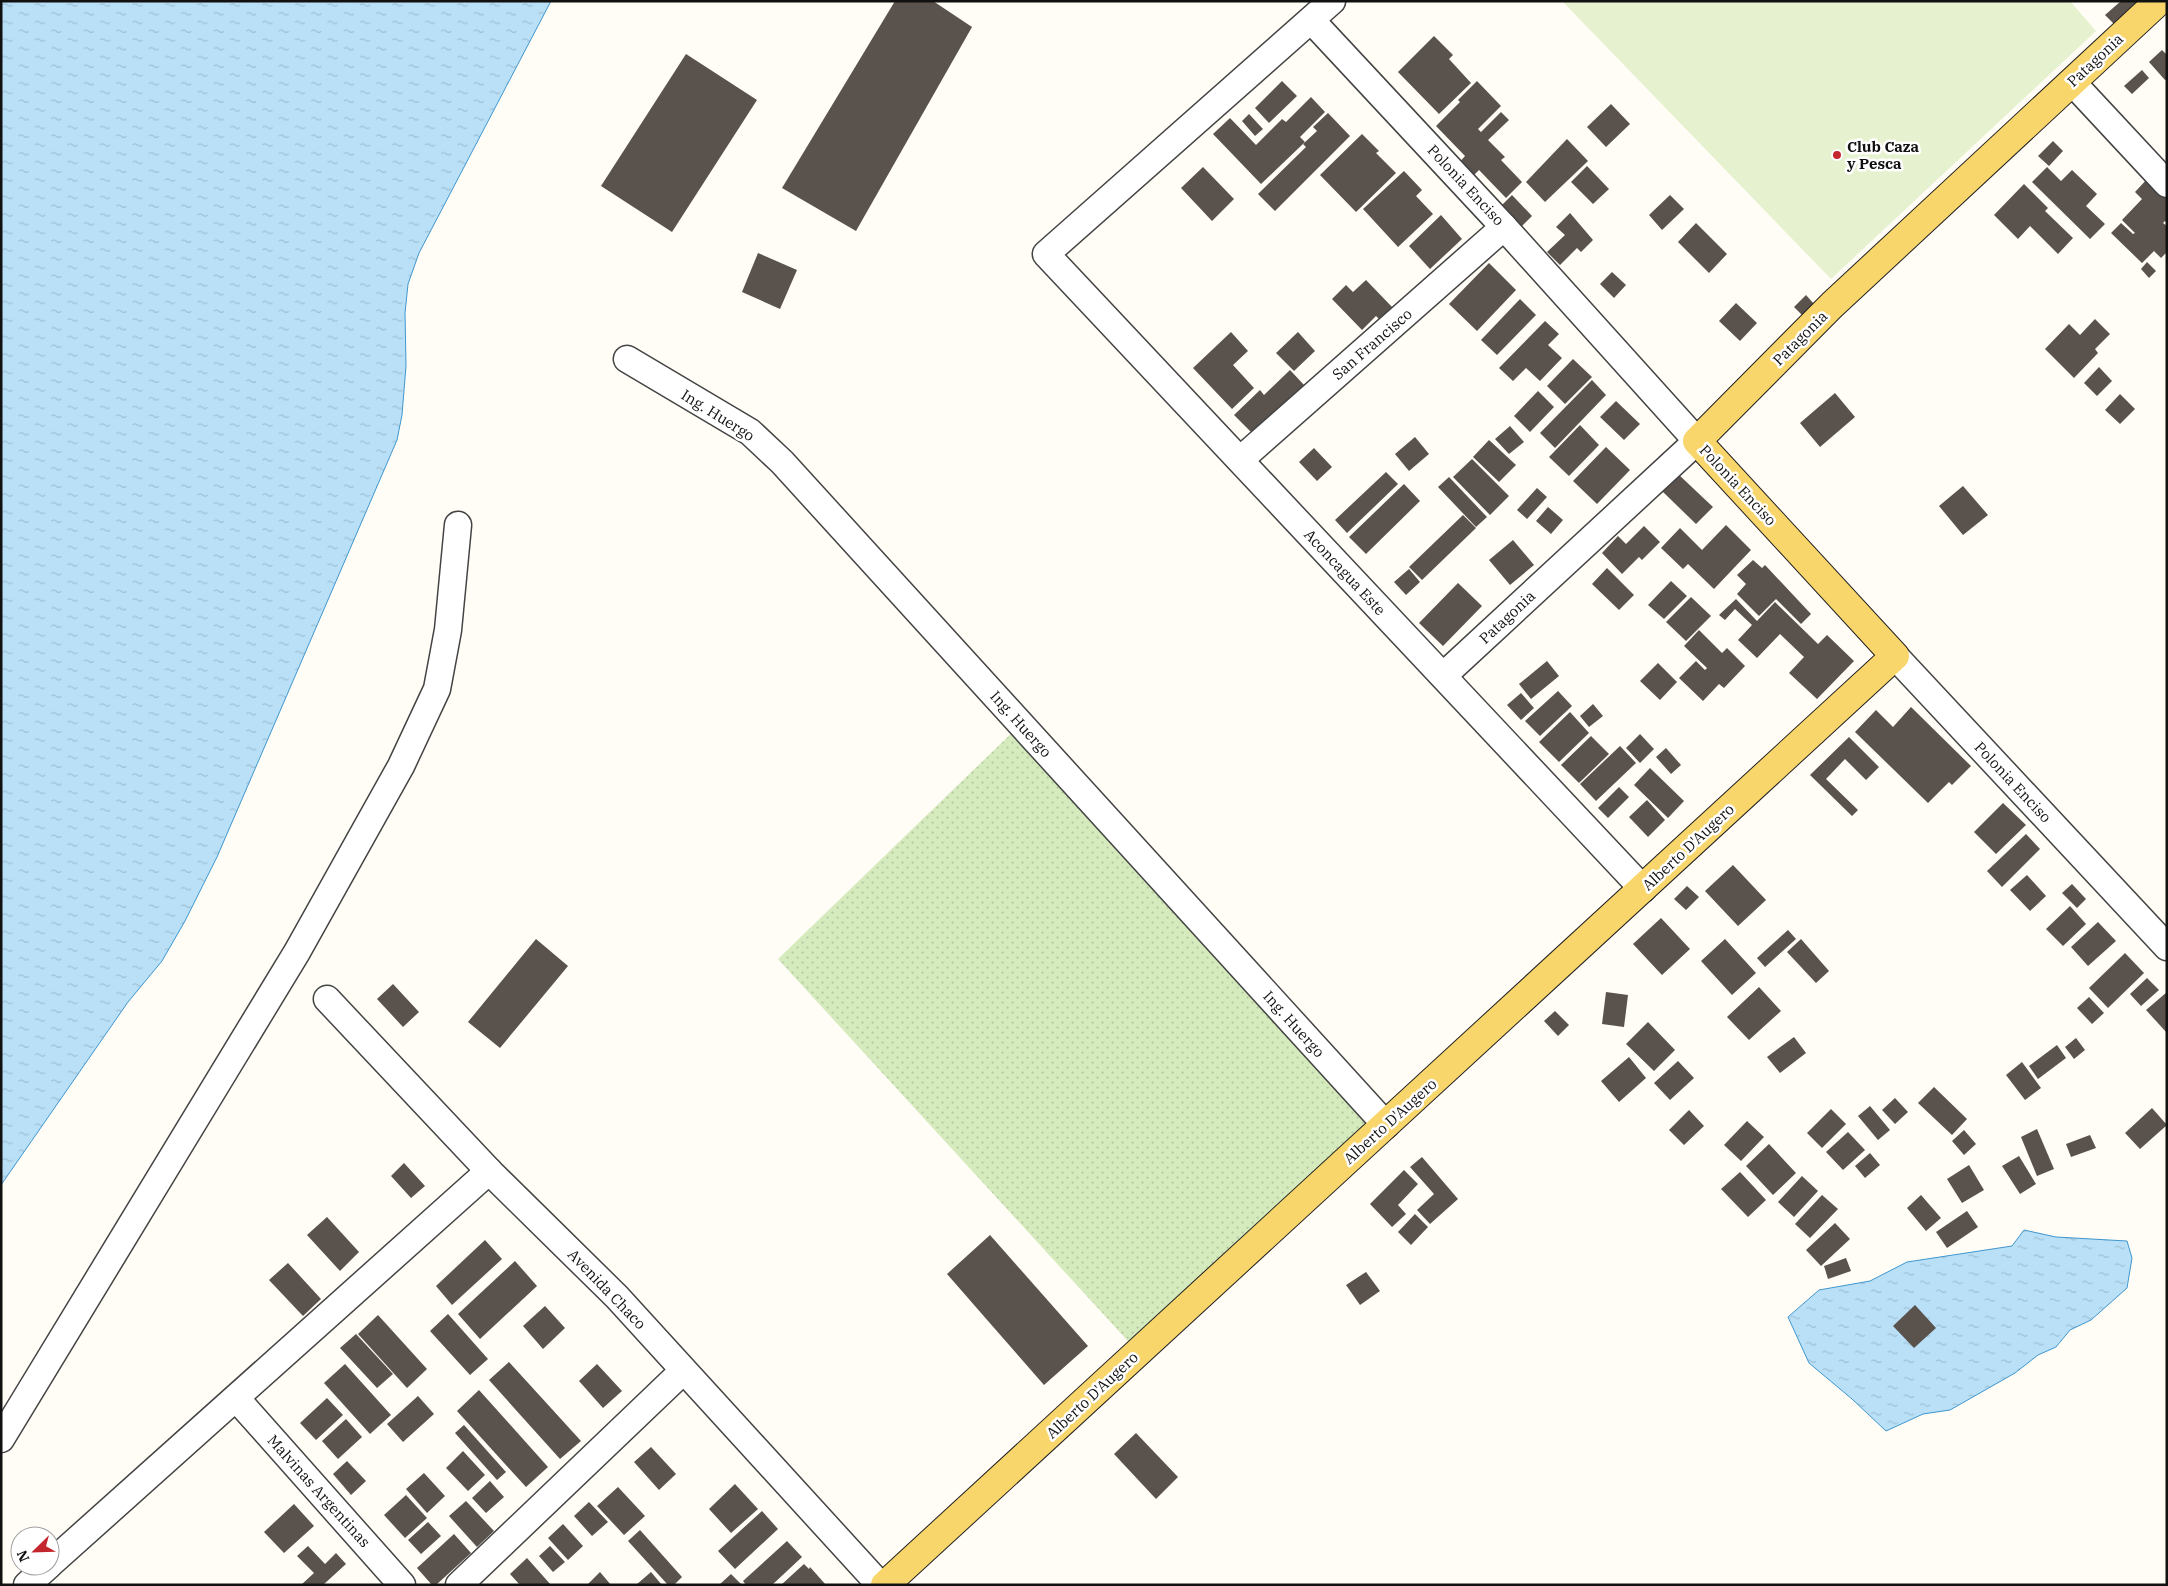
<svg xmlns="http://www.w3.org/2000/svg" width="2168" height="1586" font-family="'IBM Plex Serif',serif">
<defs>
<pattern id="grass-dots" width="8" height="8" patternUnits="userSpaceOnUse" patternTransform="scale(1.25)"><rect width="8" height="8" fill="#d5ebbd"/><path d="M2 2h.1M6 6h.1" fill="none" stroke="#b6c8a1" stroke-width="1.8" stroke-linecap="round"/></pattern>
<pattern id="water-ripples" width="26" height="14" patternUnits="userSpaceOnUse" patternTransform="scale(1.25)"><rect width="26" height="14" fill="#b9e0f7"/><path d="M2 4q2-2 4 0t4 0M15 11q2-2 4 0t4 0" fill="none" stroke="#9ebfd3"/></pattern>
</defs>
<rect width="100%" height="100%" fill="#fffdf5"/>
<polygon fill="url(#grass-dots)" points="1021,724 1386,1125 1138,1352 778,959"/>
<polygon fill="#e6f2cf" points="1562,1 2070,1 2096,31 1831,279"/>
<g fill="url(#water-ripples)" stroke="#3f96cf">
<polygon points="1,1 551,1 419,253 408,284 405,313 406,366 402,415 397,440 217,857 185,921 162,961 128,1002 1,1185"/>
<polygon points="2024,1230 2056,1237 2127,1241 2132,1258 2127,1288 2091,1320 2070,1330 2056,1347 2038,1355 2015,1373 1950,1410 1923,1414 1886,1431 1852,1399 1809,1363 1788,1317 1819,1290 1870,1281 1907,1262 2012,1246"/>
</g>
<g fill="#5a524d">
<polygon points="895,1 933,1 972,27 856,231 782,188"/>
<polygon points="2121,1 2135,1 2140,7 2117,27 2105,15"/>
<polygon points="1434,36 1453,55 1449,59 1471,83 1439,114 1398,72"/>
<polygon points="2162,50 2167,55 2167,79 2165,80 2149,62"/>
<polygon points="686,54 757,100 672,232 601,186"/>
<polygon points="2142,70 2149,78 2132,94 2124,86"/>
<polygon points="1282,81 1297,96 1269,123 1255,108"/>
<polygon points="1477,81 1501,106 1478,129 1481,132 1501,112 1509,120 1488,140 1505,157 1501,160 1522,182 1506,198 1479,170 1470,179 1457,165 1465,156 1436,126 1460,102 1458,100"/>
<polygon points="1311,97 1325,112 1300,137 1305,142 1261,184 1213,134 1230,118 1256,145 1282,119 1286,122"/>
<polygon points="1611,104 1630,124 1606,147 1587,127"/>
<polygon points="1328,113 1350,136 1275,211 1258,194 1306,147 1303,144 1317,131 1313,127"/>
<polygon points="1249,114 1263,129 1255,136 1242,121"/>
<polygon points="1362,134 1379,151 1376,153 1396,173 1356,212 1320,175"/>
<polygon points="1567,139 1588,161 1545,202 1526,182"/>
<polygon points="2053,141 2063,151 2049,166 2038,156"/>
<polygon points="1587,166 1609,189 1593,204 1571,182"/>
<polygon points="1203,167 1234,199 1212,221 1181,188"/>
<polygon points="2047,167 2061,181 2072,170 2097,194 2086,206 2105,224 2090,239 2032,182"/>
<polygon points="1404,171 1422,190 1416,196 1433,214 1398,247 1363,209"/>
<polygon points="2149,177 2167,195 2167,223 2165,221 2163,223 2167,226 2167,252 2161,258 2154,251 2142,263 2111,233 2121,223 2133,234 2135,233 2122,220 2142,199 2135,192"/>
<polygon points="2024,184 2048,208 2045,211 2073,238 2058,254 2030,226 2018,239 1994,215"/>
<polygon points="1512,195 1532,216 1521,227 1501,206"/>
<polygon points="1670,195 1684,209 1662,230 1649,215"/>
<polygon points="1570,213 1593,240 1581,252 1577,248 1560,265 1547,252 1565,235 1556,227"/>
<polygon points="1441,215 1462,239 1430,269 1409,246"/>
<polygon points="1696,223 1727,254 1709,273 1678,242"/>
<polygon points="758,253 797,270 780,309 742,292"/>
<polygon points="2147,262 2156,271 2149,278 2141,269"/>
<polygon points="1489,263 1516,290 1477,331 1449,304"/>
<polygon points="1612,272 1626,285 1614,298 1600,284"/>
<polygon points="1366,280 1393,308 1380,320 1376,316 1362,330 1332,299 1346,285 1353,292"/>
<polygon points="1806,295 1814,304 1803,316 1794,307"/>
<polygon points="1520,299 1536,315 1497,355 1481,340"/>
<polygon points="1736,303 1757,323 1740,341 1719,321"/>
<polygon points="2095,319 2110,334 2095,349 2098,353 2074,378 2045,349 2069,324 2080,335"/>
<polygon points="1545,321 1559,334 1548,345 1562,358 1540,381 1526,368 1513,381 1499,368"/>
<polygon points="1231,332 1248,351 1233,365 1254,388 1232,409 1193,368"/>
<polygon points="1298,332 1315,351 1294,371 1276,353"/>
<polygon points="1573,359 1592,377 1565,404 1547,386"/>
<polygon points="2099,367 2112,381 2097,396 2084,383"/>
<polygon points="1290,370 1305,386 1255,436 1234,415 1260,390 1264,395"/>
<polygon points="1592,380 1606,395 1555,448 1540,433"/>
<polygon points="1538,391 1554,407 1530,432 1514,416"/>
<polygon points="1835,393 1855,417 1820,447 1800,423"/>
<polygon points="2120,394 2135,409 2120,424 2105,410"/>
<polygon points="1616,401 1640,424 1624,440 1600,417"/>
<polygon points="1580,425 1599,445 1569,476 1549,457"/>
<polygon points="1510,426 1524,442 1509,454 1495,439"/>
<polygon points="1415,437 1429,454 1409,471 1395,454"/>
<polygon points="1489,440 1516,465 1499,482 1473,457"/>
<polygon points="1606,447 1630,470 1597,504 1573,481"/>
<polygon points="1314,448 1332,467 1317,481 1299,462"/>
<polygon points="1472,459 1509,496 1490,515 1453,477"/>
<polygon points="1386,472 1398,484 1347,533 1335,520"/>
<polygon points="1678,474 1713,507 1696,524 1662,491"/>
<polygon points="1449,477 1487,517 1476,527 1438,487"/>
<polygon points="1404,484 1420,501 1366,554 1349,537"/>
<polygon points="1963,486 1988,515 1963,535 1939,506"/>
<polygon points="1537,488 1547,497 1527,519 1517,510"/>
<polygon points="1548,507 1563,520 1551,534 1536,521"/>
<polygon points="1463,515 1476,528 1422,580 1409,567"/>
<polygon points="1726,525 1751,550 1714,589 1688,564 1683,569 1661,548 1680,528 1702,550"/>
<polygon points="1644,526 1660,542 1642,560 1639,557 1622,574 1602,553 1618,536 1626,544"/>
<polygon points="1513,540 1534,565 1510,585 1489,560"/>
<polygon points="1753,560 1762,568 1765,565 1811,614 1801,624 1776,599 1759,616 1737,594 1746,584 1737,575"/>
<polygon points="1607,568 1634,595 1619,610 1592,584"/>
<polygon points="1409,569 1420,582 1406,595 1394,582"/>
<polygon points="1671,581 1687,596 1664,619 1648,605"/>
<polygon points="1458,583 1482,606 1443,646 1419,623"/>
<polygon points="1691,597 1711,616 1686,641 1666,622"/>
<polygon points="1736,599 1757,621 1775,602 1818,644 1827,635 1854,661 1817,699 1789,673 1804,657 1780,634 1757,658 1738,640 1752,625 1735,609 1725,620 1719,615"/>
<polygon points="1699,630 1722,653 1727,648 1745,666 1724,688 1719,684 1703,701 1679,678 1696,661 1705,670 1707,668 1684,646"/>
<polygon points="1547,661 1559,676 1531,699 1519,684"/>
<polygon points="1658,663 1677,682 1660,700 1640,681"/>
<polygon points="1558,691 1572,706 1540,736 1525,721"/>
<polygon points="1521,693 1534,708 1521,720 1507,705"/>
<polygon points="1593,704 1603,716 1589,727 1580,716"/>
<polygon points="1911,707 1971,766 1952,785 1949,782 1928,803 1855,732 1876,710 1893,727"/>
<polygon points="1570,712 1589,733 1559,762 1539,742"/>
<polygon points="1640,734 1654,749 1640,763 1626,748"/>
<polygon points="1591,736 1609,754 1579,783 1561,765"/>
<polygon points="1849,737 1879,767 1866,780 1845,759 1826,779 1858,810 1852,816 1810,775"/>
<polygon points="1620,746 1636,763 1596,801 1580,784"/>
<polygon points="1666,748 1681,765 1671,774 1656,757"/>
<polygon points="1650,768 1684,801 1668,818 1634,785"/>
<polygon points="1619,787 1629,797 1608,818 1598,808"/>
<polygon points="1647,800 1665,820 1648,837 1629,817"/>
<polygon points="2003,803 2026,825 1996,854 1974,832"/>
<polygon points="2026,834 2040,849 2002,887 1987,871"/>
<polygon points="1733,865 1766,900 1738,926 1705,891"/>
<polygon points="2027,875 2046,896 2030,911 2010,890"/>
<polygon points="2072,884 2086,899 2077,908 2062,893"/>
<polygon points="1687,886 1699,897 1686,910 1674,899"/>
<polygon points="2070,906 2086,924 2063,946 2046,929"/>
<polygon points="1661,918 1690,949 1662,975 1633,944"/>
<polygon points="2098,922 2116,941 2088,966 2071,947"/>
<polygon points="1788,930 1796,939 1765,967 1757,958"/>
<polygon points="536,939 568,966 500,1048 468,1022"/>
<polygon points="1725,939 1756,973 1732,995 1701,961"/>
<polygon points="1801,939 1829,971 1816,983 1787,952"/>
<polygon points="2125,953 2144,973 2108,1008 2089,988"/>
<polygon points="2147,978 2159,990 2141,1006 2130,994"/>
<polygon points="393,984 419,1012 403,1027 377,999"/>
<polygon points="1759,987 1781,1011 1749,1040 1727,1017"/>
<polygon points="1606,992 1628,995 1624,1027 1602,1024"/>
<polygon points="2167,992 2167,1033 2146,1010"/>
<polygon points="2089,997 2104,1013 2092,1024 2077,1008"/>
<polygon points="1555,1011 1569,1025 1558,1036 1544,1021"/>
<polygon points="1648,1022 1675,1050 1654,1071 1626,1044"/>
<polygon points="1794,1037 1806,1053 1780,1073 1767,1057"/>
<polygon points="2076,1038 2085,1050 2074,1059 2065,1047"/>
<polygon points="2057,1045 2066,1058 2038,1079 2029,1066"/>
<polygon points="1629,1057 1646,1078 1619,1102 1601,1081"/>
<polygon points="1678,1061 1694,1078 1670,1100 1654,1083"/>
<polygon points="2022,1062 2041,1088 2025,1100 2006,1075"/>
<polygon points="1934,1087 1967,1119 1952,1135 1918,1103"/>
<polygon points="1895,1098 1908,1112 1895,1124 1882,1110"/>
<polygon points="1870,1106 1890,1130 1878,1140 1858,1116"/>
<polygon points="2152,1108 2167,1125 2140,1149 2125,1133"/>
<polygon points="1831,1109 1846,1124 1822,1148 1807,1133"/>
<polygon points="1689,1110 1704,1126 1684,1145 1669,1130"/>
<polygon points="1747,1121 1764,1137 1741,1161 1724,1145"/>
<polygon points="2037,1129 2054,1169 2037,1176 2021,1137"/>
<polygon points="1964,1130 1976,1144 1964,1155 1952,1141"/>
<polygon points="1848,1132 1865,1150 1843,1170 1826,1152"/>
<polygon points="2090,1135 2096,1148 2071,1157 2066,1144"/>
<polygon points="1769,1144 1796,1173 1773,1195 1746,1166"/>
<polygon points="1870,1153 1880,1165 1865,1178 1855,1166"/>
<polygon points="2019,1156 2036,1184 2020,1194 2002,1166"/>
<polygon points="1422,1157 1458,1199 1430,1224 1417,1210 1434,1194 1410,1167"/>
<polygon points="404,1163 425,1186 411,1198 391,1176"/>
<polygon points="1969,1165 1984,1190 1962,1203 1947,1179"/>
<polygon points="1404,1170 1418,1184 1398,1205 1406,1214 1392,1227 1370,1204"/>
<polygon points="1740,1172 1766,1200 1748,1217 1721,1189"/>
<polygon points="1802,1176 1818,1191 1794,1217 1778,1202"/>
<polygon points="1822,1195 1838,1209 1810,1238 1795,1224"/>
<polygon points="1921,1195 1941,1218 1926,1231 1907,1208"/>
<polygon points="1967,1211 1978,1227 1947,1248 1936,1232"/>
<polygon points="1415,1214 1428,1227 1411,1245 1398,1232"/>
<polygon points="327,1217 359,1252 340,1271 307,1235"/>
<polygon points="1835,1223 1850,1239 1821,1266 1806,1250"/>
<polygon points="990,1235 1088,1346 1044,1385 947,1274"/>
<polygon points="485,1240 502,1259 452,1305 436,1286"/>
<polygon points="1846,1258 1851,1271 1828,1279 1824,1266"/>
<polygon points="515,1261 537,1286 480,1339 458,1314"/>
<polygon points="288,1263 321,1299 303,1316 269,1280"/>
<polygon points="1366,1272 1380,1291 1360,1305 1346,1285"/>
<polygon points="1915,1305 1936,1328 1914,1348 1893,1326"/>
<polygon points="545,1306 565,1328 543,1349 523,1326"/>
<polygon points="448,1314 488,1359 470,1375 430,1331"/>
<polygon points="378,1315 427,1369 407,1388 358,1334"/>
<polygon points="356,1334 393,1374 377,1388 340,1348"/>
<polygon points="509,1362 581,1441 560,1459 489,1380"/>
<polygon points="345,1364 391,1415 370,1434 324,1383"/>
<polygon points="597,1364 622,1391 603,1408 579,1381"/>
<polygon points="479,1390 548,1467 526,1487 457,1411"/>
<polygon points="418,1396 434,1414 403,1442 387,1424"/>
<polygon points="327,1398 343,1415 316,1440 300,1423"/>
<polygon points="346,1419 362,1437 338,1459 322,1441"/>
<polygon points="464,1425 506,1472 497,1480 455,1433"/>
<polygon points="1136,1433 1178,1477 1156,1499 1114,1454"/>
<polygon points="651,1447 676,1474 659,1490 634,1462"/>
<polygon points="463,1451 485,1475 468,1491 446,1468"/>
<polygon points="347,1461 366,1481 351,1495 333,1474"/>
<polygon points="424,1473 445,1496 427,1513 406,1489"/>
<polygon points="490,1481 504,1497 486,1513 472,1498"/>
<polygon points="735,1484 758,1509 731,1533 709,1509"/>
<polygon points="618,1487 645,1516 624,1535 597,1506"/>
<polygon points="406,1495 427,1518 405,1538 384,1515"/>
<polygon points="466,1501 494,1531 477,1547 449,1516"/>
<polygon points="589,1502 608,1522 592,1536 574,1516"/>
<polygon points="294,1504 314,1526 284,1553 264,1532"/>
<polygon points="762,1511 778,1529 735,1569 718,1551"/>
<polygon points="428,1522 441,1536 421,1554 408,1540"/>
<polygon points="563,1524 583,1546 568,1560 548,1538"/>
<polygon points="640,1530 682,1577 674,1585 668,1585 628,1541"/>
<polygon points="454,1534 471,1553 436,1585 432,1585 417,1568"/>
<polygon points="787,1541 802,1557 772,1585 746,1585 743,1581"/>
<polygon points="308,1546 325,1564 336,1553 346,1564 323,1585 301,1585 314,1573 297,1556"/>
<polygon points="550,1546 565,1562 553,1572 539,1556"/>
<polygon points="527,1558 551,1585 520,1585 510,1574"/>
<polygon points="804,1564 809,1569 810,1567 826,1585 781,1585"/>
<polygon points="600,1572 611,1585 587,1585"/>
<polygon points="651,1572 662,1585 636,1585"/>
<polygon points="731,1574 742,1585 719,1585"/>
</g>
<g fill="none" stroke-linecap="round" stroke-linejoin="round">
<g stroke="#444" stroke-width="29">
<g id="minor">
<polyline points="1332,1 1046,254 1643,889"/>
<polyline points="1312,21 1504,227 1697,441 1443,676"/>
<polyline points="2072,82 2167,184"/>
<polyline points="627,359 750,432 782,462 1386,1125"/>
<polyline points="1240,460 1504,227"/>
<polyline points="1895,656 2167,947"/>
<polyline points="327,999 489,1171 617,1297 880,1585"/>
<polyline points="236,1398 402,1585"/>
<polyline points="1,1439 297,952 401,766 437,689 448,630 458,525"/>
<polyline points="50,1564 489,1171"/>
<polyline points="27,1585 48,1566"/>
<polyline points="459,1585 683,1371"/>
</g>
</g>
<g stroke="#222" stroke-width="30">
<polyline id="major" points="885,1585 1895,656 1697,441 1832,305 2159,1"/>
</g>
<use href="#minor" stroke="#fff" stroke-width="26"/>
<use href="#major" stroke="#f9d66b" stroke-width="28"/>
</g>
<circle fill="#c4262e" stroke="#fff" stroke-width="2" cx="1837" cy="155" r="5"/>
<g text-anchor="middle" dominant-baseline="central" stroke-width="5" stroke-linejoin="round" paint-order="stroke">
<g font-size="15" fill="#111" stroke="#fff">
<text transform="translate(2095 60) rotate(-43)">Patagonia</text>
<text transform="translate(1466 185) rotate(47)">Polonia Enciso</text>
<text transform="translate(1800 338) rotate(-45)">Patagonia</text>
<text transform="translate(1372 344) rotate(-41)">San Francisco</text>
<text transform="translate(718 415) rotate(32)">Ing. Huergo</text>
<text transform="translate(1738 485) rotate(47)">Polonia Enciso</text>
<text transform="translate(1345 572) rotate(47)">Aconcagua Este</text>
<text transform="translate(1507 617) rotate(-43)">Patagonia</text>
<text transform="translate(1021 724) rotate(48)">Ing. Huergo</text>
<text transform="translate(2013 782) rotate(47)">Polonia Enciso</text>
<text transform="translate(1688 847) rotate(-43)">Alberto D'Augero</text>
<text transform="translate(1294 1024) rotate(48)">Ing. Huergo</text>
<text transform="translate(1390 1121) rotate(-42)">Alberto D'Augero</text>
<text transform="translate(607 1289) rotate(46)">Avenida Chaco</text>
<text transform="translate(1092 1395) rotate(-43)">Alberto D'Augero</text>
<text transform="translate(319 1491) rotate(48)">Malvinas Argentinas</text>
</g>
<g font-size="15" font-weight="bold" fill="#111" stroke="#fff" text-anchor="start">
<text x="1847" y="146">Club Caza<tspan x="1847" dy="17">y Pesca</tspan></text>
</g>
</g>
<rect width="2168" height="1586" fill="none" stroke="#111111" stroke-width="5"/>
<g transform="translate(35 1551) rotate(247)"><circle r="24" fill="#ffffff" stroke="#a0a0a0"/>
<path d="M0-4L9 19L0 12L-9 19Z" fill="#c4262e"/>
<text y="-8" font-size="14" font-weight="bold" text-anchor="middle" fill="#111111">N</text>
</g>
</svg>
